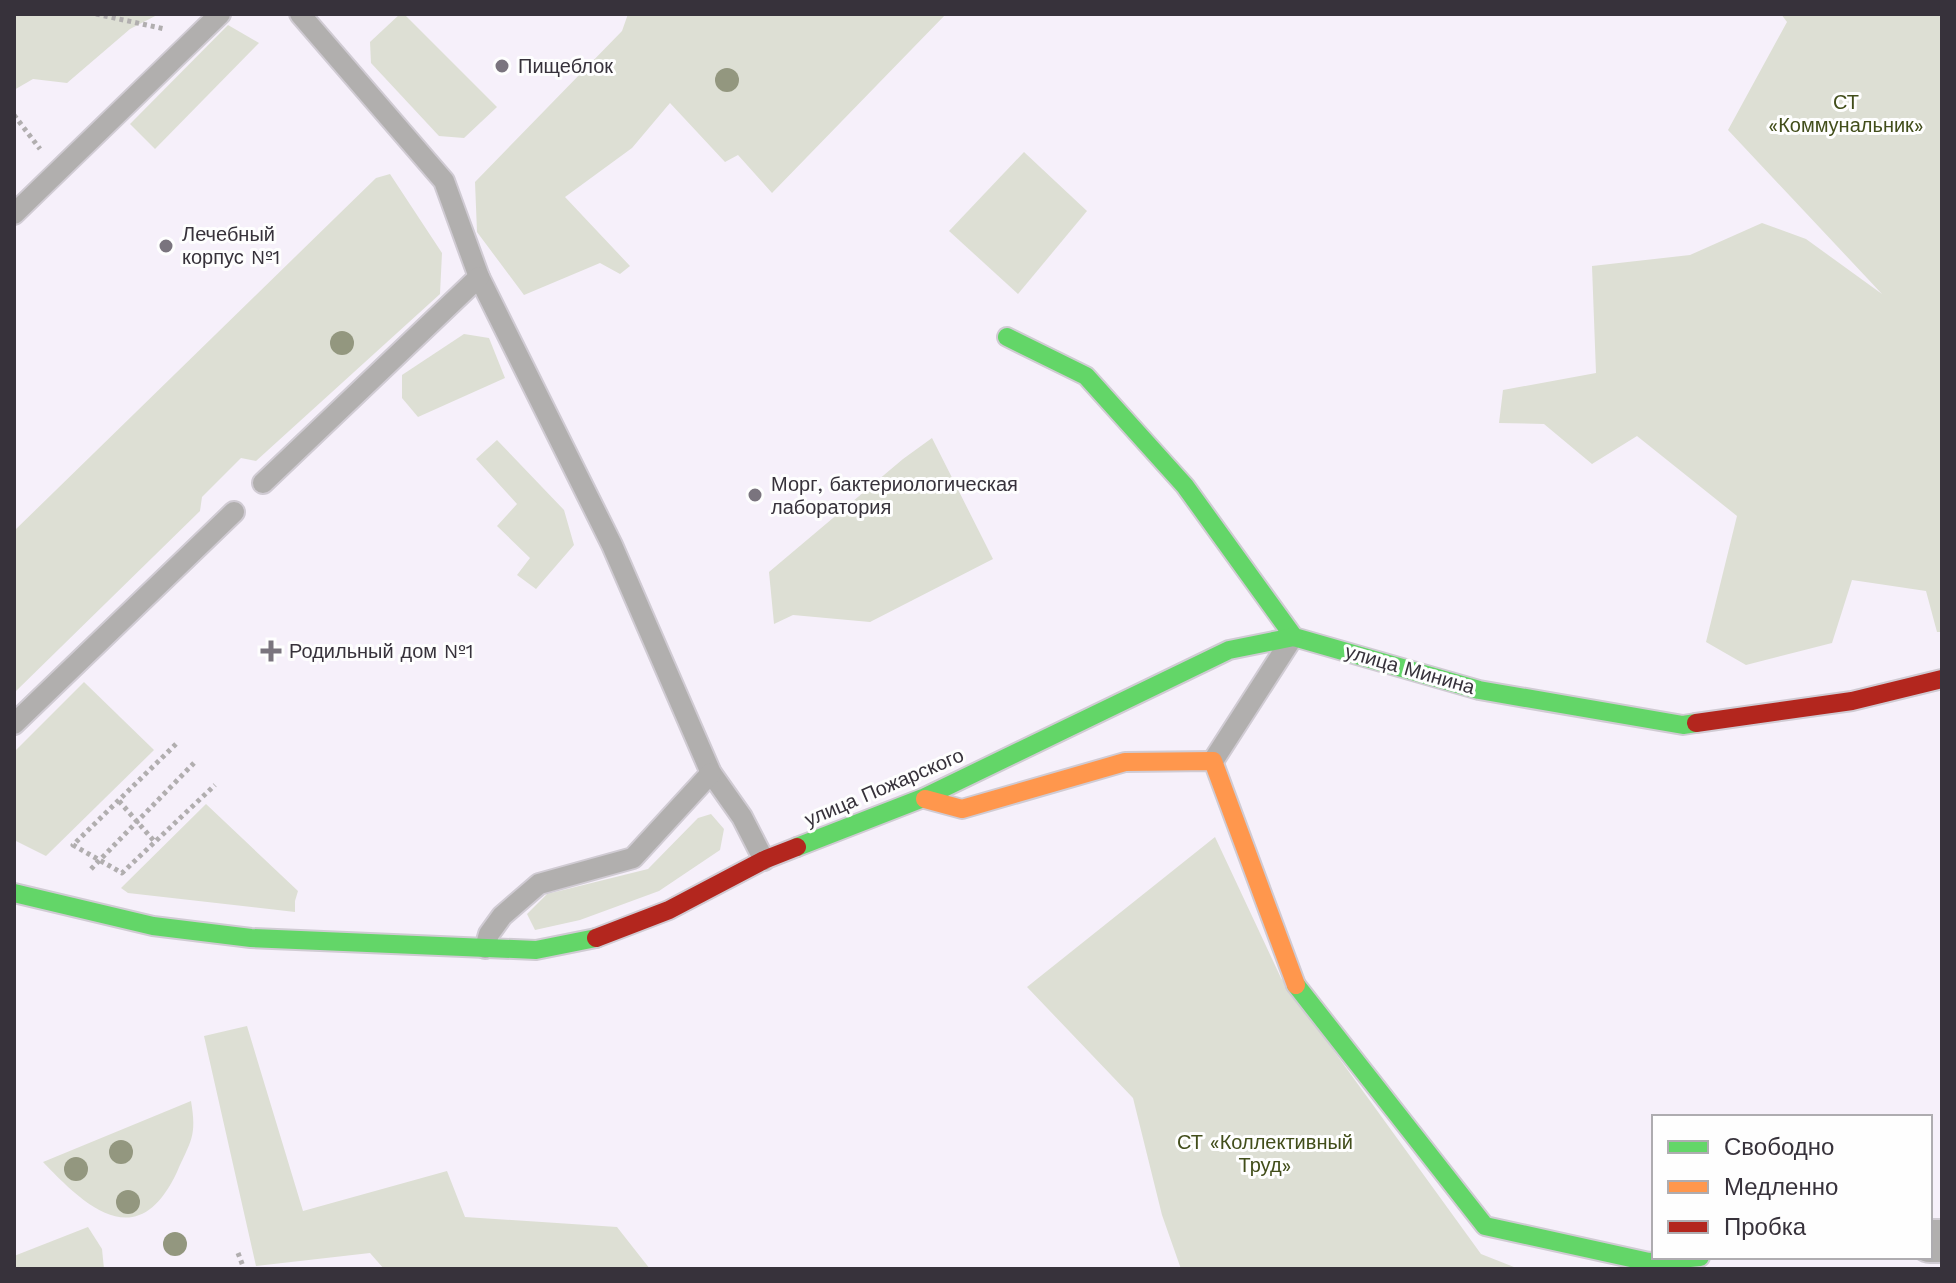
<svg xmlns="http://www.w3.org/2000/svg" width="1956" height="1283" font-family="'Work Sans',sans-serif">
<rect width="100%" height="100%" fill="#f6f0fa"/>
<g fill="#dddfd4">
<polygon points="14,14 159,14 130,29 67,83 33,79 14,90"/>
<polygon points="400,14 404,14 497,107 464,138 439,136 371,63 370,42"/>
<polygon points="628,14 946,14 772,193 738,155 725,162 670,103 632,148 565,197 630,266 620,274 600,263 524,295 477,232 475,182 622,31"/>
<polygon points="1781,14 1942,14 1942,632 1937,632 1926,591 1852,580 1832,643 1746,665 1706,642 1737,516 1637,436 1592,464 1544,424 1499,423 1503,390 1596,373 1592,266 1690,255 1762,223 1806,239 1882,294 1728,130 1787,22"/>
<polygon points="228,25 259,43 155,149 130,124"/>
<polygon points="1024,152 1087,211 1018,294 949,231"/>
<polygon points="390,174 442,253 440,294 256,461 241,458 202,497 200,511 14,693 14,531 376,178"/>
<polygon points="464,334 489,338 505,378 418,417 402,398 402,375"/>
<polygon points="932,438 993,559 870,622 793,615 774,624 769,572 903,459"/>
<polygon points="497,440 564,510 574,545 536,589 517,575 530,558 497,526 517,504 476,459"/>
<polygon points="84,682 154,750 46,856 14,840 14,752"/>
<polygon points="206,804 298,891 295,901 295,912 128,893 121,888"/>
<polygon points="711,814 724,829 720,850 659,891 580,920 535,930 527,914 547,894 648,869 698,818"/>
<polygon points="1215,837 1281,978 1481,1254 1519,1269 1181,1269 1162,1215 1133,1098 1027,987"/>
<polygon points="247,1026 303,1211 447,1171 465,1217 617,1227 650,1269 384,1269 370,1253 256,1266 204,1036"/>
<path d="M191,1101C197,1137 191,1140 177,1172C138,1255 87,1208 43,1162Z"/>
<polygon points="88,1227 102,1249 104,1269 14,1269 14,1256"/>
</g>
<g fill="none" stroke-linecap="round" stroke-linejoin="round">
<g stroke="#d0cbd3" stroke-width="24">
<g id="lane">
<polyline points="300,14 444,181 479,277 612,545 711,773 742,817 764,860"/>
<polyline points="14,214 220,14"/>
<polyline points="263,483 479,277"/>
<polyline points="14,724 234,512"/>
<polyline points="1213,761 1291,640"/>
<polyline points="485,948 489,934 502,916 539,884 633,858 711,773"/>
</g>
</g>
<g stroke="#d0cbd3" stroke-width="46">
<polyline id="street" points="1930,1241 1942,1241"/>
</g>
<g stroke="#d0cbd3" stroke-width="22">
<g id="fast">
<polyline points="1007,337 1086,376 1185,486 1294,637 1479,690 1683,725 1696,723"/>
<polyline points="797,847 923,798 1229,650 1294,637"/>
<polyline points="14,893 153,926 251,938 536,950 596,938"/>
<polyline points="1296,985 1485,1226 1649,1262 1700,1257"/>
</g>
</g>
<g stroke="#d0cbd3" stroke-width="22">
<polyline id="slow" points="925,799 962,809 1125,762 1213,761 1296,985"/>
</g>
<g stroke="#d0cbd3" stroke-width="22">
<g id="jam">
<polyline points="1696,723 1852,701 1942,679"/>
<polyline points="596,938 669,910 764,860 797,847"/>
</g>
</g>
<g stroke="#b1aeaf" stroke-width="5" stroke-dasharray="4 4" stroke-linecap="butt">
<polyline points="96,14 165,29"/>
<polyline points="14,115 40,149"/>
<polyline points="176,744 73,845 122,873 215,785"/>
<polyline points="119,801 155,842"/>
<polyline points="91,869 194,763"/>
<polyline points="238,1253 244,1269"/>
</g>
<use href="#lane" stroke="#b1afae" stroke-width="20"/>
<use href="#street" stroke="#b1afae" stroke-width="42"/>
<use href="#fast" stroke="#63d668" stroke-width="18"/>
<use href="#slow" stroke="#ff974d" stroke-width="18"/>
<use href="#jam" stroke="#b3261e" stroke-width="18"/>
</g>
<g fill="#93977f">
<circle cx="727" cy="80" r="12"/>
<circle cx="342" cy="343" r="12"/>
<circle cx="121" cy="1152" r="12"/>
<circle cx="76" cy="1169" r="12"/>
<circle cx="128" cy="1202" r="12"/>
<circle cx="175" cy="1244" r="12"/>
</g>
<g fill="#7a747e" stroke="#fefefe" stroke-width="3">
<circle cx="502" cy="66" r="8"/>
<circle cx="166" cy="246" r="8"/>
<circle cx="755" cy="495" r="8"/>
<path d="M267 639h8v8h8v8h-8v8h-8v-8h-8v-8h8z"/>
</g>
<g text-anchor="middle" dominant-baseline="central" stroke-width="6" stroke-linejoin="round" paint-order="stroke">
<g font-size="20" fill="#37323b" stroke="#fefefe" text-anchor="start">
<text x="518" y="66">Пищеблок</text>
<text x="182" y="234">Лечебный<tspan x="182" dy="23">корпус №1</tspan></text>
<text x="771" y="484">Морг, бактериологическая<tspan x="771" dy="23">лаборатория</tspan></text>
<text x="289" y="651">Родильный дом №1</text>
</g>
<g font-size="20" fill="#424e1b" stroke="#fefefe">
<text x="1846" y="102">СТ<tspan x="1846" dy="23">«Коммунальник»</tspan></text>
<text x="1265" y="1142">СТ «Коллективный<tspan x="1265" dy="23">Труд»</tspan></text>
</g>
<g font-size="20" fill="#37323b" stroke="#fefefe">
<text transform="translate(1410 669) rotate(16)">улица Минина</text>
<text transform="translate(884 787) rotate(-23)">улица Пожарского</text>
</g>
</g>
<rect width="1956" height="1283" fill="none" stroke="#37323b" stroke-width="32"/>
<rect x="1652" y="1115" width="280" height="144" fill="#fefefe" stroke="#aeacb0" stroke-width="2"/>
<rect x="1668" y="1141" width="40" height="12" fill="#63d668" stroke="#aeacb0" stroke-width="2"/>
<text x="1724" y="1155" font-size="24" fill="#37323b">Свободно</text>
<rect x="1668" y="1181" width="40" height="12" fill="#ff974d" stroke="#aeacb0" stroke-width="2"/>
<text x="1724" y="1195" font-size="24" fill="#37323b">Медленно</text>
<rect x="1668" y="1221" width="40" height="12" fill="#b3261e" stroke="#aeacb0" stroke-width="2"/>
<text x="1724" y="1235" font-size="24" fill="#37323b">Пробка</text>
</svg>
